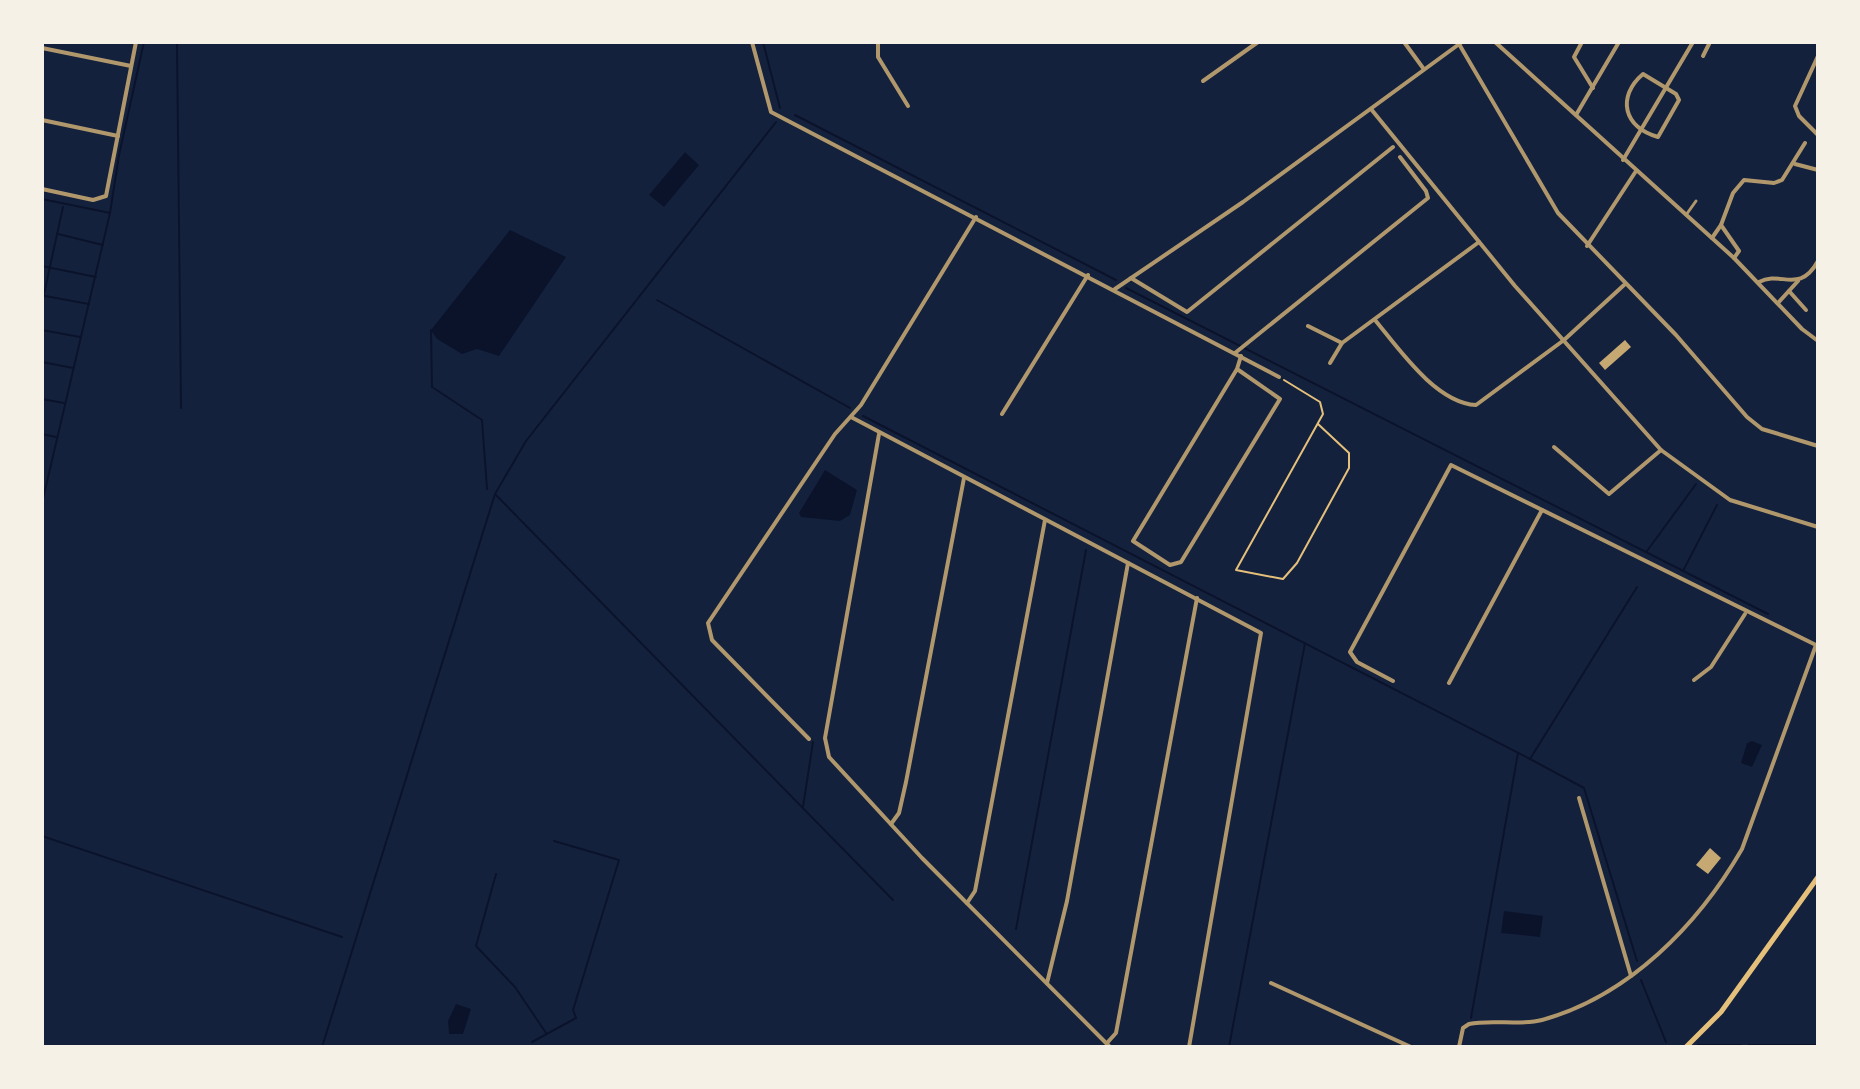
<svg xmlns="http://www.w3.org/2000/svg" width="1860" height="1089" font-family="'Sofia Sans Condensed',sans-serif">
<rect width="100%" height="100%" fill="#14213d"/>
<g fill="#0b132b">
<polygon points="685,152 699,165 664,207 649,195"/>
<polygon points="510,230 566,257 499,356 477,349 462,354 437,339 431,330"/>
<polygon points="825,470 857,490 850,515 840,521 801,517 799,513"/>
<polygon points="1752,741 1762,745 1752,767 1741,763 1747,743"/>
<polygon points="1504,911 1543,916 1540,937 1501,933"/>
<polygon points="456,1004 471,1009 463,1034 449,1034 448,1021"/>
</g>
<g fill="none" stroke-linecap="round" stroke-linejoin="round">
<g stroke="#0b132b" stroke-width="2">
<polyline points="177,42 181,408"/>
<polyline points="763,42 780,108"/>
<polyline points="795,115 1116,280"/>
<polyline points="42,199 110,213 119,155 144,42"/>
<polyline points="58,234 103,245"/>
<polyline points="42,266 96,277"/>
<polyline points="1126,288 1768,614"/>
<polyline points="45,296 89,304"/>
<polyline points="657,300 850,408"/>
<polyline points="42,303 63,207"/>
<polyline points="42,330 80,337"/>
<polyline points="431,330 432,387 482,420 487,489"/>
<polyline points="42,362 73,368"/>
<polyline points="42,399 64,403"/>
<polyline points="863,416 1530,759 1637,587"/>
<polyline points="42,434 56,437"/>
<polyline points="496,495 893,900"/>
<polyline points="42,503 110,213"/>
<polyline points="1647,551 1696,484"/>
<polyline points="1683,571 1717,505"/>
<polyline points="1530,759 1584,788 1637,961"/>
<polyline points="803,807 813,742"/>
<polyline points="42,836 342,937"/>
<polyline points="496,874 476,946 515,987 546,1033"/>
<polyline points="1016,929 1086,550"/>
<polyline points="1641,980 1666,1042"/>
<polyline points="1471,1018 1518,753"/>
<polyline points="532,1042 576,1018 573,1010 619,860 554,841"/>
<polyline points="1698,1045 1741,1045"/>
<polyline points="1749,1045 1818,1045"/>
<polyline points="322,1047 495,494 526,441 776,122"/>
<polyline points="1229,1047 1305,643"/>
</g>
</g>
<g fill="#c6a872">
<polygon points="1625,340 1631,347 1605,370 1599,363"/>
<polygon points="1710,848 1721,858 1708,874 1696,865"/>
</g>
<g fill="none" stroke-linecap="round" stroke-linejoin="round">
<polyline stroke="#e5c07b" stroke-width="2" points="1284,380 1320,402 1323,414 1236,570 1283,579 1297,563 1349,468 1349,453 1318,424"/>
<polyline stroke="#b1986c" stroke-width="3" points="1686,215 1696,201"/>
<g stroke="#b1986c" stroke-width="4">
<polyline points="752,42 771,112 1279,377"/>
<polyline points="878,42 878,57 908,106"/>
<polyline points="1404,42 1423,68"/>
<polyline points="1495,42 1734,258 1802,329 1818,341"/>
<polyline points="1582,42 1574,57 1593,88"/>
<polyline points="1459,44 1558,213 1676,335 1747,417 1762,429 1818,446"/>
<polyline points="42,48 131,66"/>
<polyline points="1703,56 1710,42"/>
<polyline points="1818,56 1795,106 1799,116 1818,135"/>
<path d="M1643,74L1676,94L1679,100L1658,137C1624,128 1616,97 1643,74Z"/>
<polyline points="1203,81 1258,42"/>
<polyline points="1371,109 1515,286 1661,450 1730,500 1818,527"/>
<polyline points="1576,115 1619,42"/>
<polyline points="42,120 118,136"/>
<polyline points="1623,160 1693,42"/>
<polyline points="1795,164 1818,170"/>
<polyline points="42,189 93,200 106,196 136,42"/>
<polyline points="1712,238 1721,225"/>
<polyline points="1587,246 1636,171"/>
<polyline points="1734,258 1739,251 1721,225 1733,193 1744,180 1774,183 1782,180 1805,143"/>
<polyline points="1131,278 1187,312 1393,147"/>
<path d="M1759,282C1781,270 1799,295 1818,261"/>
<polyline points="1115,289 1243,202 1462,42"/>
<polyline points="1789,291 1806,310"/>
<polyline points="1778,303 1798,281"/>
<path d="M1375,320C1399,349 1436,403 1476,405L1564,340L1624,285"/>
<polyline points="1308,326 1342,343 1479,242"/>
<polyline points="1235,353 1428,198 1426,191 1400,157"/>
<polyline points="1330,363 1342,343"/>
<polyline points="1237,369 1280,399 1181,562 1170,565 1133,541 1237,369 1241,356"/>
<polyline points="1002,414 1088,275"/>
<polyline points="851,417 1261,633 1189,1047"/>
<polyline points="879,434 825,738 829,757 922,858 1110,1047"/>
<polyline points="1554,447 1609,494 1661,450"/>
<polyline points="1694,680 1711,667 1745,614"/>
<polyline points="1393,681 1357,662 1350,652 1451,465 1818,646"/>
<polyline points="1449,683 1542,510"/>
<polyline points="809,739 712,640 708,623 835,434 861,405 976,217"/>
<polyline points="1579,798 1631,976"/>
<polyline points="891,824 899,813 906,782 964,478"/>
<polyline points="967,903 975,891 1045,520"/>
<polyline points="1047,983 1067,901 1128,563"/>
<polyline points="1271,983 1411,1047"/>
<polyline points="1107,1043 1116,1033 1197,598"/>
<path d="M1459,1047L1463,1028L1469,1024C1492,1019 1519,1026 1542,1020C1629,996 1698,925 1742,849L1816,645"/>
</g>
<polyline stroke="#e5c07b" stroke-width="5" points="1686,1047 1721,1012 1818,877"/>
</g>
<rect width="1860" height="1089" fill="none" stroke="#f6f1e7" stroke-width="88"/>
</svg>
